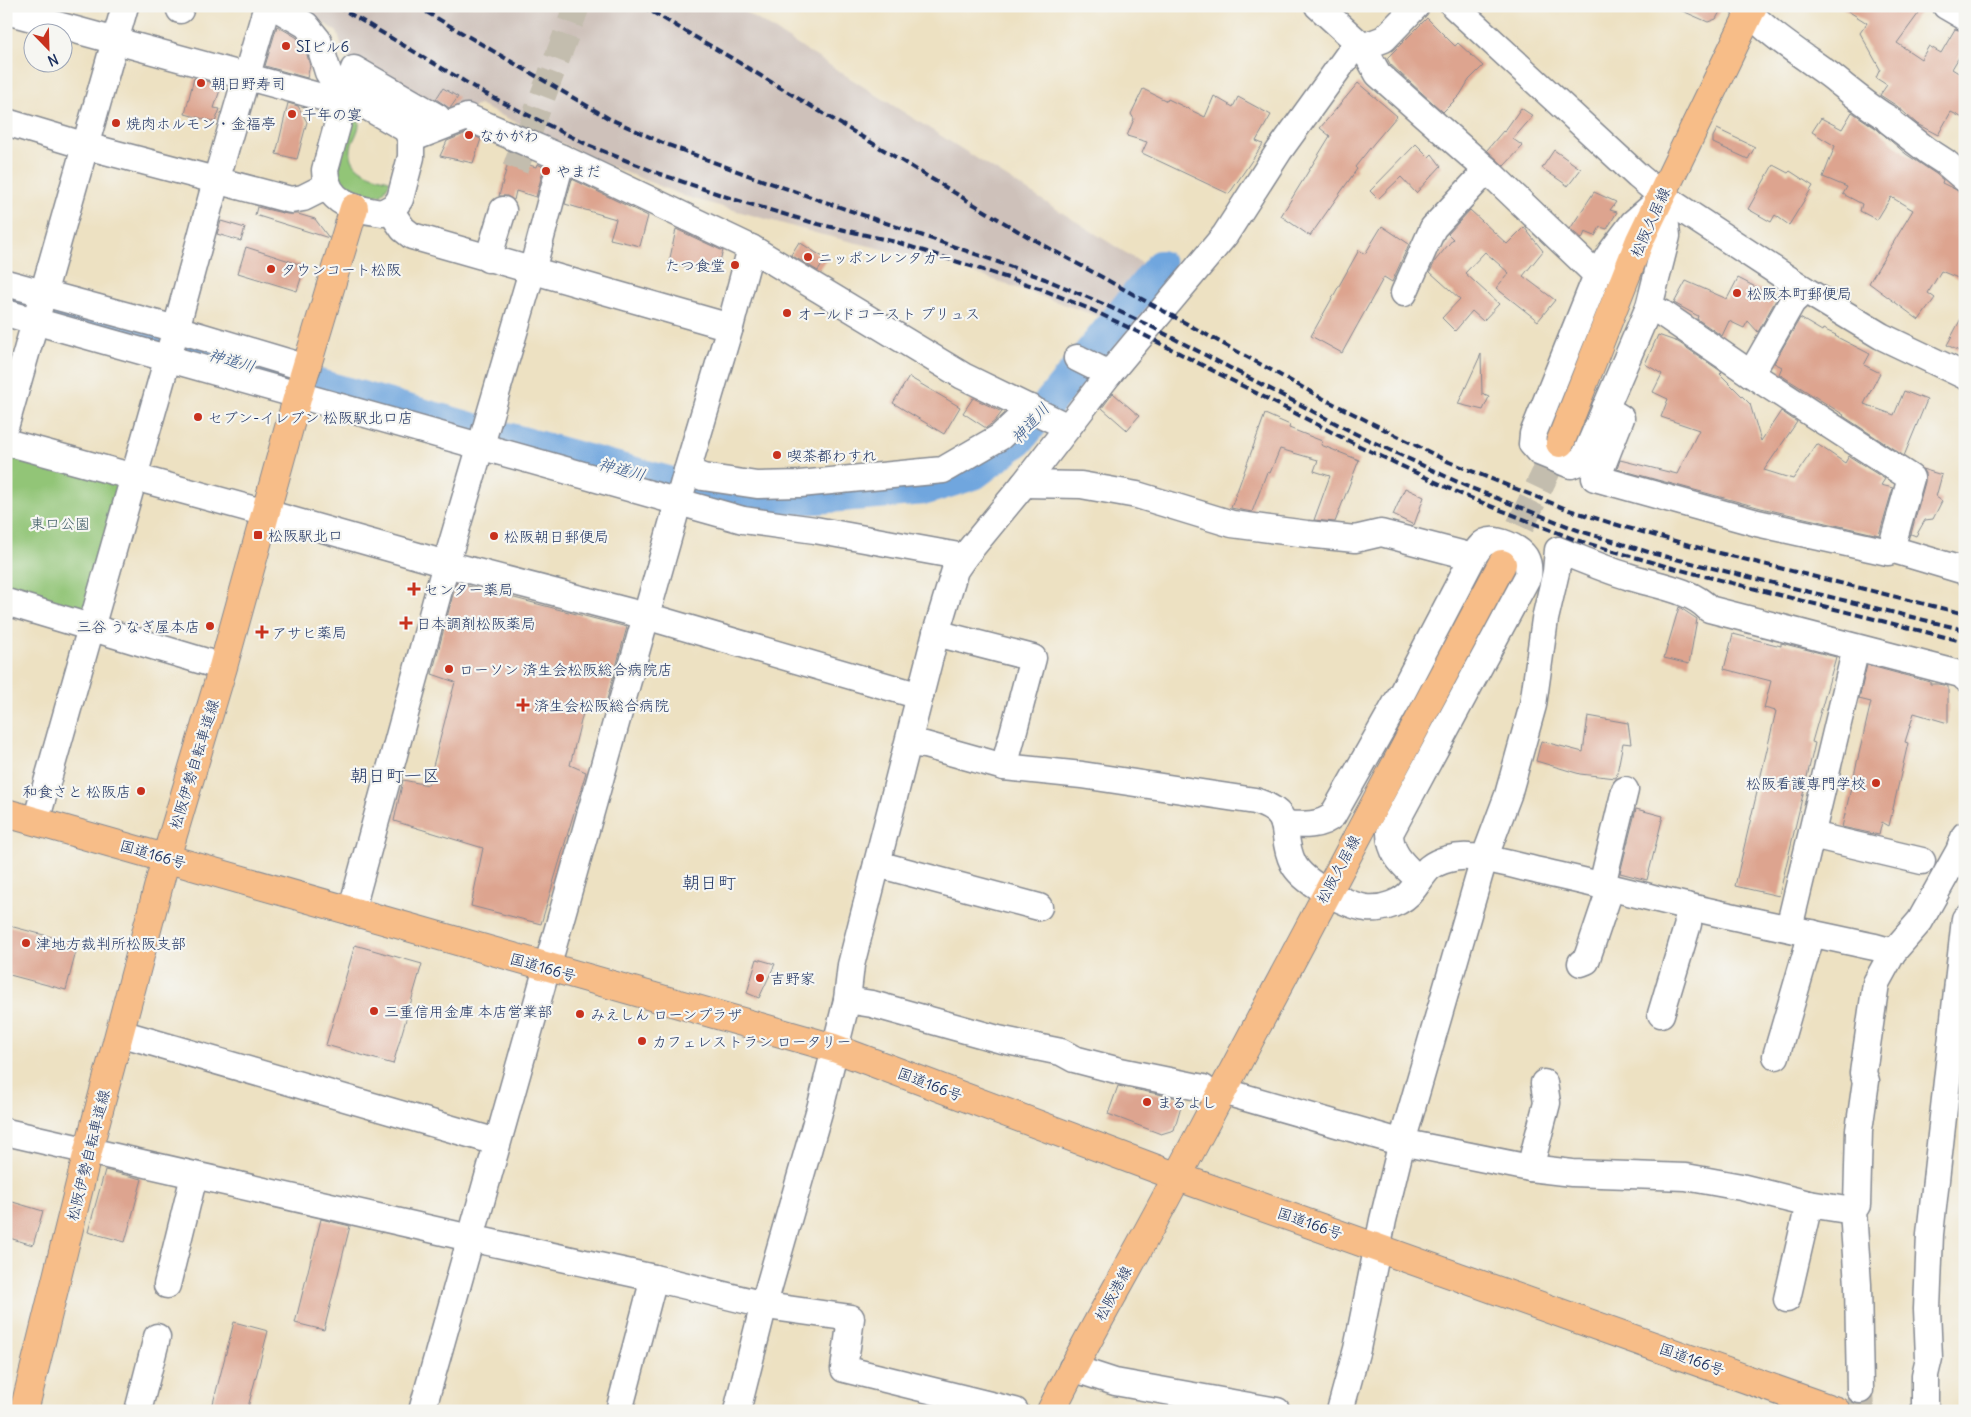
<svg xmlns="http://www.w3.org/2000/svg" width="1971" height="1417" font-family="Delius,'Klee One',sans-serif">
<rect width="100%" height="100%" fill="#f6f6f2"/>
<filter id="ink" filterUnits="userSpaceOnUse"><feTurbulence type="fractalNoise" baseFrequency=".02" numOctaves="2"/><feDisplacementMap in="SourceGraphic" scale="10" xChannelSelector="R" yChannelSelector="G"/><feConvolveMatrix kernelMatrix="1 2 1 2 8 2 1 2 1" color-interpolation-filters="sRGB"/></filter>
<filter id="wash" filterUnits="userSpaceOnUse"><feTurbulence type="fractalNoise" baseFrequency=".0096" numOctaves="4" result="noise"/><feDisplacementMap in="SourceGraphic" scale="20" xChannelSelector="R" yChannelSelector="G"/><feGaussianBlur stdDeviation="1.12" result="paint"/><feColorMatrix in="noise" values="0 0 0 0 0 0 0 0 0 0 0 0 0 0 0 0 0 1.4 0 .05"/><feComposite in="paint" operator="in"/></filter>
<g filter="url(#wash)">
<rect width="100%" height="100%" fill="#ede1c2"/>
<polygon fill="#cec1ba" points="298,6 736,6 1170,281 1135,329 954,266 819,234 684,196 610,166 479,105 468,110 443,113 346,57 337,32"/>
<g fill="#92c577" stroke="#567a6a">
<path d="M353,121H359C360,129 355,136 352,144C345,169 370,175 389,180L390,182L382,194C372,197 365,196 356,193C323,183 346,140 353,121Z"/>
<polygon points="10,453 120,483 90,612 79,617 6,594 6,466"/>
</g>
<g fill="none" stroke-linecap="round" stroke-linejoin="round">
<polyline stroke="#6fa6de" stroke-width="32" points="9,297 499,436 672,483 752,500 816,498 926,489 974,474 1019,440 1160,266"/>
</g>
<g id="blocks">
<g fill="#dda48f">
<polygon points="1671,6 1723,6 1716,19 1708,22"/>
<polygon points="1840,6 1924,6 1897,43 1921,59 1929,46 1941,53 1955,29 1965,32 1965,47 1952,69 1965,77 1965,119 1951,112 1938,135 1917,124 1897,106 1880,95 1887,85 1876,78 1880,69 1860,33 1867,23"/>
<polygon points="1427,18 1455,46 1458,43 1483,66 1469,80 1460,95 1443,112 1390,64 1387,58"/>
<polygon points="277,26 296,37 305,47 310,66 307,78 265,66"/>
<polygon points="194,78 213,83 211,87 220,90 214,108 220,109 215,122 185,114"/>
<polygon points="1358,83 1397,116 1374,143 1355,167 1357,169 1310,236 1281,216 1330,136 1320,128"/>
<polygon points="443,88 458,97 451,107 449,108 436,99"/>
<polygon points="1143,89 1167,101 1168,99 1205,117 1214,96 1233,107 1238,97 1271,115 1256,141 1263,144 1229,194 1142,153 1147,142 1127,136 1134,119 1131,114"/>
<polygon points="288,103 298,106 307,122 297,159 276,154"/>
<polygon points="1521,108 1533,116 1513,139 1523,146 1504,166 1487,150 1503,131 1504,132"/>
<polygon points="1852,112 1877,129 1906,154 1936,174 1943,180 1942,183 1965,194 1965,281 1941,271 1928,293 1935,298 1919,320 1869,283 1913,210 1891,197 1877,220 1860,211 1862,204 1843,194 1847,187 1823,177 1835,146 1812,132 1821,118 1842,129"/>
<polygon points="1717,129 1755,147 1748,159 1713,143 1713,137"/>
<polygon points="467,133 481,139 473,163 440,156 447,141"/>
<polygon points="1416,144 1429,157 1432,154 1441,166 1416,193 1401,177 1378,199 1370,191"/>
<polygon points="1554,150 1581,169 1568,186 1542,168"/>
<polygon points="509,159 536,167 537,164 544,167 536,197 516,191 514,200 507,196 499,196"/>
<polygon points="1773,165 1788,173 1790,171 1813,186 1789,225 1775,215 1771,222 1748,209"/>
<polygon points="572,179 648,216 640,246 610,239 616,219 565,204"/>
<polygon points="1594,192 1616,202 1610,210 1617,212 1607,229 1600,227 1595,236 1585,232 1582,239 1570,229"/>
<polygon points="257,207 287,214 298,214 315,219 329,238 255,215"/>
<polygon points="1470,210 1507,244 1524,227 1543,251 1523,276 1555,300 1538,321 1496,288 1509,273 1485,252 1465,273 1499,304 1483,321 1472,311 1455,331 1442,318 1460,299 1430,272 1435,261 1453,239 1448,234"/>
<polygon points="221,221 245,228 241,241 217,234"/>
<polygon points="1382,226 1409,244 1392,282 1384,277 1342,353 1311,336 1359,250 1365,254"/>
<polygon points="676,229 723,251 716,273 669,263"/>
<polygon points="799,242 826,259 818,271 791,255"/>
<polygon points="246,247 305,266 297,291 238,273"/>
<polygon points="1738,278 1777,298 1758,332 1748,321 1744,328 1729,321 1722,336 1697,319 1698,316 1674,303 1686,281 1727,299"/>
<polygon points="1965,311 1965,354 1947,345"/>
<polygon points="1800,318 1822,331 1823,329 1836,335 1835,336 1870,354 1864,365 1880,373 1864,404 1894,415 1904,391 1927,400 1904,456 1843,416 1844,415 1779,374 1782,367 1774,363"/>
<polygon points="1658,335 1678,342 1722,372 1720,374 1750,404 1761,441 1781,411 1797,422 1764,470 1793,479 1817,444 1845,463 1849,456 1885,479 1881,485 1893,488 1879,535 1761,508 1617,469 1620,460 1677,474 1699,430 1661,417 1668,399 1653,392 1662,374 1645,364"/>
<polygon points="1481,354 1482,394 1489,397 1483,410 1458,404"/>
<polygon points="909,377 960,407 944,434 893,403"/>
<polygon points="1113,393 1139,416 1127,430 1102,408"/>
<polygon points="973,398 1002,412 995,421 986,428 963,413"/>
<polygon points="1265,414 1290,425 1289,428 1322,441 1321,445 1359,460 1335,522 1314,520 1330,476 1314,471 1318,460 1280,449 1270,473 1267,472 1252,512 1231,508"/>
<polygon points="1922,469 1942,475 1936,497 1942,501 1933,519 1925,520 1916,536 1911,534 1925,482 1925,473"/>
<polygon points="1405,488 1424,497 1414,525 1393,515"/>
<polygon points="456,583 627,627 604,710 585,705 570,765 586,772 541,924 471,906 483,848 394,821 403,780 428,785 455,682 432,674"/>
<polygon points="1679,607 1697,619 1689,664 1664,658"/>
<polygon points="1733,634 1781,646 1781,643 1836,657 1812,742 1815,743 1779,896 1735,886 1776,711 1764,708 1771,681 1724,669"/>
<polygon points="1867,665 1930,682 1930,684 1938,684 1948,686 1948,723 1914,713 1905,742 1908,743 1889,826 1882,822 1879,835 1842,827 1871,702 1859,699"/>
<polygon points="1588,716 1628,723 1631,744 1623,743 1616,778 1580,774 1536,761 1541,741 1583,752"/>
<polygon points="1636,809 1663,816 1647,880 1620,873"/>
<polygon points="6,925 78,944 66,990 6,974"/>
<polygon points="355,945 422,964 393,1064 326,1045"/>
<polygon points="757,959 775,964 759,998 747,993"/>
<polygon points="1118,1086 1183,1099 1174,1130 1161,1134 1108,1114"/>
<polygon points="105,1170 142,1179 125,1242 88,1232"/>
<polygon points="6,1200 43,1211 33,1245 6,1237"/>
<polygon points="321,1219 350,1226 324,1330 295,1323"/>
<polygon points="234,1322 268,1331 247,1411 211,1411"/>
</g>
</g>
</g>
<g filter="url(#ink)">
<use href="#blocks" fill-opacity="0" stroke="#848890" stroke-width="1"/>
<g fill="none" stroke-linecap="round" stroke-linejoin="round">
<g stroke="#c3bdae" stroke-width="26" stroke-dasharray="26 13" stroke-linecap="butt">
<polyline points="515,169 577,6"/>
<polyline points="1860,1390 1861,1411"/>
</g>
<polyline stroke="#c3bdae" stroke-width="28" stroke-dasharray="28 14" stroke-linecap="butt" points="1502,564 1560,443"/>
<g stroke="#848890" stroke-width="29">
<g id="minor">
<polyline points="273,6 306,25 318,40 328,72 347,104"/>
<polyline points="1318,6 1363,47 1384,39 1416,6"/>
<polyline points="1454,6 1638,176 1663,197 1805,290 1881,336 1965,376"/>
<path d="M1743,6C1768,34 1801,54 1831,76C1850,91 1868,107 1889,119V121L1928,151L1945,162L1965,179"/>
<polyline points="1946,6 1965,17"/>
<polyline points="180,10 181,6"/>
<polyline points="6,11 347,104"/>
<polygon points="354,69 437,117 426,121 351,78"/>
<path d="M357,101L406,129L411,139V157L400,199L395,206L382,213C355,209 326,204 325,170L341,112L347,104Z"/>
<polyline points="6,122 86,146 291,200 303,198 327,186"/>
<polyline points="411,139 467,117 562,158 751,248 963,376 1068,427"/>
<polygon points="1663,197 1667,236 1649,307 1585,456 1579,462 1571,465 1539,452 1532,444 1533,434 1597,275 1611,252 1633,223"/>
<polyline points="390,210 403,229 412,236 730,327 687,471 422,1411"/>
<polyline points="488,259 503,210"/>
<polyline points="6,283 176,329 307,368"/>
<polyline points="1404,293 1433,228 1487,170"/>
<polyline points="1649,307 1662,313 1751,374 1911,478 1891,549"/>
<polyline points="6,313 743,520 815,530 964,557"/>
<polyline points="730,327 751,248"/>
<polyline points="1077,358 1109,374"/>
<polyline points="1751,374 1792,302 1805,290"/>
<polyline points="1605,408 1621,418 1602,466 1595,478 1757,523 1888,552 1891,549 1965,571"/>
<polyline points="6,424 125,6"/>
<polyline points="6,442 266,513 446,564 646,616 920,696"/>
<polyline points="687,471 703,477 757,485 800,484 943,470 1000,437 1031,408"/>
<polyline points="1024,484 1081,485 1137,495 1232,524 1307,534 1355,539 1381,533 1473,557"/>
<polyline points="6,602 223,667"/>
<polyline points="936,633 1033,658 1004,767"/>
<path d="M909,743L925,745L1004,767L1082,775L1255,801C1298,815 1278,833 1293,863C1302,882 1346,905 1366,908C1382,910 1403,903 1413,889C1418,883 1423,874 1429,868C1439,860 1456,856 1469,857C1492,858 1516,866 1539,871C1578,880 1618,889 1657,899C1729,917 1802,931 1875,947L1893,952"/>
<polyline points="36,821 176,329 216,181 267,6"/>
<path d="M1284,824C1300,825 1321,827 1333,815L1402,693L1473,557C1477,551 1480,545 1486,542C1496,537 1519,548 1525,557C1529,564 1529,569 1528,576L1390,833C1390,855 1405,866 1419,880"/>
<polyline points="1812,835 1922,861"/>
<polyline points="877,864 1039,907"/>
<polyline points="1602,885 1625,790"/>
<polyline points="351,912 446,564 532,271 562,158"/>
<polyline points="1789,928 1856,648"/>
<polyline points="1581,963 1586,961 1611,887"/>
<polyline points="847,1000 872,1004 998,1039 1061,1052 1074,1059 1120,1071 1203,1088"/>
<polyline points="1661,1014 1688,924 1686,906"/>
<polyline points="120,1033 497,1142"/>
<polyline points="1776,1056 1812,933"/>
<polyline points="1236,1095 1396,1141 1530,1168 1572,1173 1686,1177 1741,1187 1809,1204 1853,1211"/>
<polyline points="6,1132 470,1238 654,1278 773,1307 851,1318 844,1369 1015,1411"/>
<polyline points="1530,1168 1547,1103 1544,1083"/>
<polyline points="167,1285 194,1176"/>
<polyline points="1787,1299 1809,1204"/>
<polyline points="1072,1368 1115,1382 1277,1411"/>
<polyline points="1860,1390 1858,1285 1853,1211 1857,1205 1859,1130 1866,1081 1863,1073 1876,983 1893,952 1920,921 1959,851 1965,835"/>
<polyline points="138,1411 157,1337"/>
<polyline points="619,1411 654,1278"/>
<polyline points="737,1411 764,1304 821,1105 847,1000 851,965 936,633 955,570 964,557 1024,484 1109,374 1225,235 1279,151 1349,54 1363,47 1378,74 1487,170 1597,275"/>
<path d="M1340,1411L1357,1349L1383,1220L1402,1142L1484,859L1508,795L1533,705L1545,619L1556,572L1558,550C1581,559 1604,569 1627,576C1653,585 1691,589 1709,609L1964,675L1965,678"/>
<polyline points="1925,1411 1925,1375 1929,1358 1927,1309 1930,1234 1965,919"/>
</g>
</g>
<g stroke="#848890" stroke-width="30">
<g id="major">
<polyline points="1560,443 1640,240 1753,6"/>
<polyline points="24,1411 88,1151 166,858 223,667 298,395 354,208"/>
<path d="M1051,1411C1091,1330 1138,1253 1179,1173C1286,970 1393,767 1502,564"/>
</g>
</g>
<g stroke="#848890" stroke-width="30">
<polyline id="highway" points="6,813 834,1048 1178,1177 1836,1411"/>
</g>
<use href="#minor" stroke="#fff" stroke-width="26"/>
<use href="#major" stroke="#f7bd88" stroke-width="28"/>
<use href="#highway" stroke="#f7bd88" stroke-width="28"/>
<g stroke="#1b2f5e" stroke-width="4" stroke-dasharray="8 4" stroke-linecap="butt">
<polyline points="337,6 484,93 588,145 660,174 736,200 814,223 896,242 1039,288 1092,310 1142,334 1353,443 1463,495 1576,540 1665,566 1965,642"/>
<polyline points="416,6 608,118 663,143 753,177 984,257 1045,279 1101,303 1150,326 1356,434 1466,486 1580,531 1655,554 1965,630"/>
<polyline points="642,6 728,56 1018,231 1320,397 1449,462 1569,510 1621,526 1707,550 1965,614"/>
</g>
</g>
</g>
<g fill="#c8321e" stroke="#f6f6f2" stroke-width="2">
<circle cx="286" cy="46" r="5"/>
<circle cx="201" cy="83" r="5"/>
<circle cx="292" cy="114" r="5"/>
<circle cx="116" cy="123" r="5"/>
<circle cx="469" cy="135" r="5"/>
<circle cx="546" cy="171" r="5"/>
<circle cx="808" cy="257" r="5"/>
<circle cx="735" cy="265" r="5"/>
<circle cx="271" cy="269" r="5"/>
<circle cx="1737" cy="293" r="5"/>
<circle cx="787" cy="313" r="5"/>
<circle cx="198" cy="417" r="5"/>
<circle cx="777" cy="455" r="5"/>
<rect x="253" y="530" width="10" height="10" rx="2.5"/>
<circle cx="494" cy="536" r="5"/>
<path d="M411.5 581.5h5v5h5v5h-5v5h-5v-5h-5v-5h5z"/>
<path d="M403.5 615.5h5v5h5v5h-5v5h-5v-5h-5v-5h5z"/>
<circle cx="210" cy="626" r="5"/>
<path d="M259.5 624.5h5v5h5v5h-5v5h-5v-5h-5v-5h5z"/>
<circle cx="449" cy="669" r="5"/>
<path d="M520.5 697.5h5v5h5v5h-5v5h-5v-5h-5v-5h5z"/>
<circle cx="1876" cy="783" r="5"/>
<circle cx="141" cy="791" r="5"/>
<circle cx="26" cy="943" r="5"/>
<circle cx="760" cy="978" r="5"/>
<circle cx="374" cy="1011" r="5"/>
<circle cx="580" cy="1014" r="5"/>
<circle cx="642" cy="1041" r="5"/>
<circle cx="1147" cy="1102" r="5"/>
</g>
<g text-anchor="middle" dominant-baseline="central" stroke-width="4.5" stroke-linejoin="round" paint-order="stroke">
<g font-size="15" fill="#1b2f5e" stroke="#f6f6f2" text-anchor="start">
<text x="296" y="46">SIビル6</text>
<text x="211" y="83">朝日野寿司</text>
<text x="302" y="114">千年の宴</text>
<text x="126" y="123">焼肉ホルモン・金福亭</text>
<text x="479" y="135">なかがわ</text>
<text x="556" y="171">やまだ</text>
<text x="818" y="257">ニッポンレンタカー</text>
<text x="725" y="265" text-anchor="end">たつ食堂</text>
<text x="281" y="269">タウンコート松阪</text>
<text x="1747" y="293">松阪本町郵便局</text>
<text x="797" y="313">オールドコースト プリュス</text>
<text x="208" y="417">セブン-イレブン 松阪駅北口店</text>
<text x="787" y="455">喫茶都わすれ</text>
<text x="268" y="535">松阪駅北口</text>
<text x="504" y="536">松阪朝日郵便局</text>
<text x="424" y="589">センター薬局</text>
<text x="416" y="623">日本調剤松阪薬局</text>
<text x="200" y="626" text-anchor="end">三谷 うなぎ屋本店</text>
<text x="272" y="632">アサヒ薬局</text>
<text x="459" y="669">ローソン 済生会松阪総合病院店</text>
<text x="534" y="705">済生会松阪総合病院</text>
<text x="1866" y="783" text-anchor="end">松阪看護専門学校</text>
<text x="131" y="791" text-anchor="end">和食さと 松阪店</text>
<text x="36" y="943">津地方裁判所松阪支部</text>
<text x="770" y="978">吉野家</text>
<text x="384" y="1011">三重信用金庫 本店営業部</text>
<text x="590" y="1014">みえしん ローンプラザ</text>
<text x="652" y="1041">カフェレストラン ロータリー</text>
<text x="1157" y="1102">まるよし</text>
</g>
<g font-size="15" fill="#1b2f5e" stroke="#f6f6f2">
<text transform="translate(1650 222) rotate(-66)">松阪久居線</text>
<text transform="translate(194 764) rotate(-73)">松阪伊勢自転車道線</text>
<text transform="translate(153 854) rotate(16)">国道166号</text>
<text transform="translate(1338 869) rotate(-62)">松阪久居線</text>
<text transform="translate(543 967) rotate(16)">国道166号</text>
<text transform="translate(930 1084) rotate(21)">国道166号</text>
<text transform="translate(88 1155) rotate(-76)">松阪伊勢自転車道線</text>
<text transform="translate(1310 1223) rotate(19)">国道166号</text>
<text transform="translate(1113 1293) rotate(-61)">松阪港線</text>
<text transform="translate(1692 1359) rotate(20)">国道166号</text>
</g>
<g font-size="15" fill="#3f5c66" stroke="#f6f6f2">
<text x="60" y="523">東口公園</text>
</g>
<g font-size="16" font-style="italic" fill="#38598b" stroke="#f6f6f2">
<text transform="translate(232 360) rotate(16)">神道川</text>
<text transform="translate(1030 423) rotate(-48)">神道川</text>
<text transform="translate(622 469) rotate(15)">神道川</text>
</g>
<g font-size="18" fill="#1b2f5e" stroke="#f6f6f2">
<text x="395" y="775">朝日町一区</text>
<text x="709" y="882">朝日町</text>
</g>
</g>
<rect width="1971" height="1417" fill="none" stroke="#f6f6f2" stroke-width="25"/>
<g transform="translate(48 48) rotate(157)"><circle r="24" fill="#f6f6f2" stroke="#9ea6b7"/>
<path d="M0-4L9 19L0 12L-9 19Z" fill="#c8321e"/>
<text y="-8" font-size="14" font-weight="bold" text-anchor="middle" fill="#1b2f5e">N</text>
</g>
</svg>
